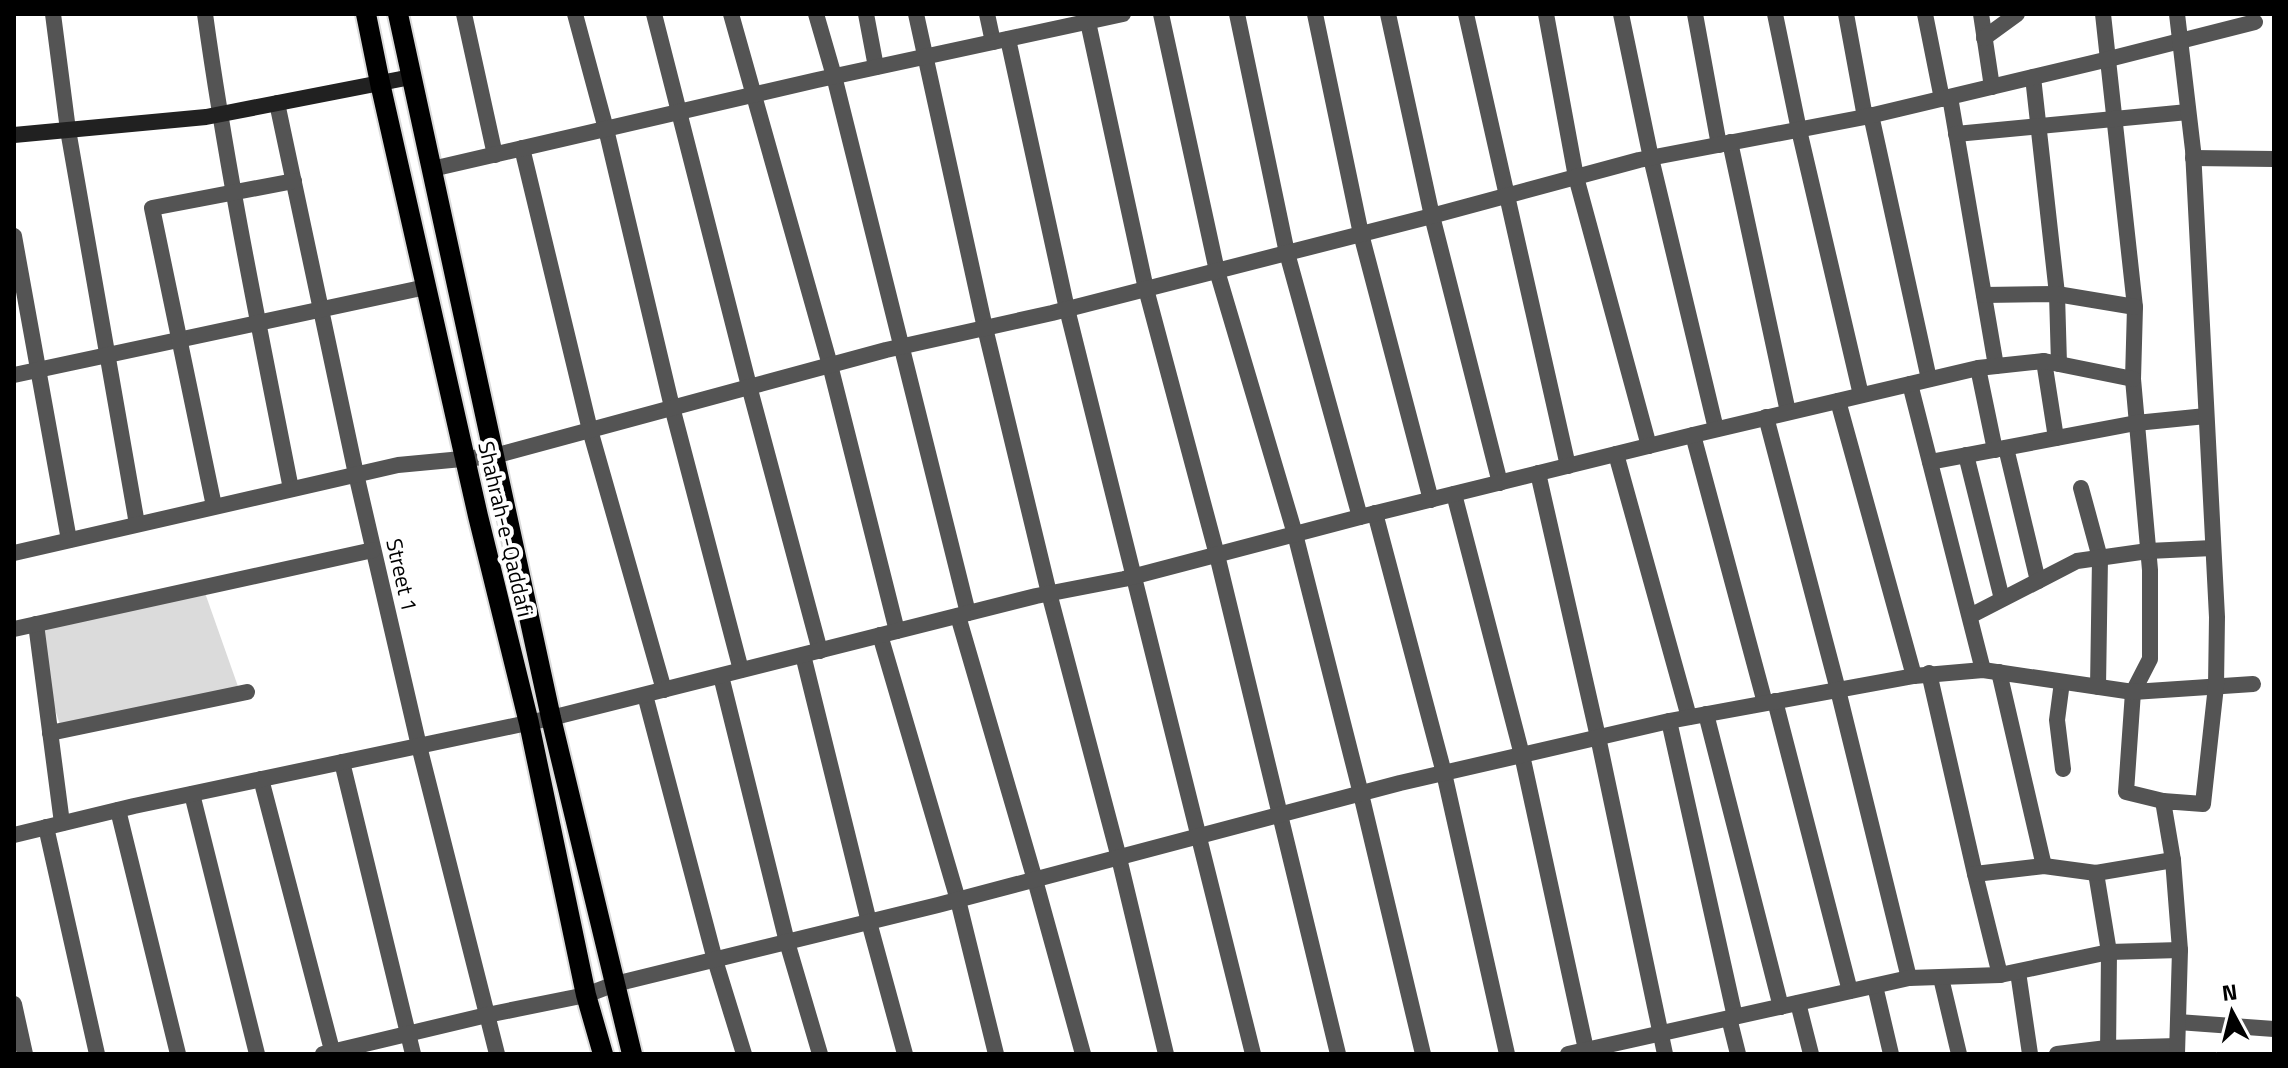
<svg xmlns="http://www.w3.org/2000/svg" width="2288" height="1068" font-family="'Titillium Web',sans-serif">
<rect width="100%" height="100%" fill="#fff"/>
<polygon fill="#dbdbdb" points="204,590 241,695 62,731 30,633"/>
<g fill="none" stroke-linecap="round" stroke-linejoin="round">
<g stroke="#dbdbdb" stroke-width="24">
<g id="primary">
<polyline points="366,14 380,83 478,516 529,723 586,995 603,1054"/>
<polyline points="398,14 551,718 632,1054"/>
</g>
</g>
<g stroke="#545454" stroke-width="16">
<polyline points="53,14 68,130 137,524"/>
<path d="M205,14C227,173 260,331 291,489"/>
<polyline points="464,14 495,155"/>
<polyline points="575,14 606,129 672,407 741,670"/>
<polyline points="654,14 749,386 820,651"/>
<polyline points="731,14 830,365 897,631"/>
<polyline points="816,14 834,76 968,613"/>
<polyline points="866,14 876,67"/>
<polyline points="916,14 985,328 1049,593 1119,858 1166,1054"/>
<polyline points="987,14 993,42"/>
<polyline points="1161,14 1217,271 1295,534 1361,794 1423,1054"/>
<polyline points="1237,14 1287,253 1360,517"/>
<polyline points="1315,14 1361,234 1431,500"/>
<polyline points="1388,14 1432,216 1500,483"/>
<polyline points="1466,14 1568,466"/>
<polyline points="1546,14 1576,177 1649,446"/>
<polyline points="1621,14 1651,158 1716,429"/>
<polyline points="1695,14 1719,145"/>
<polyline points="1775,14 1799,130 1861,395"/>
<polyline points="1846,14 1865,117"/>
<polyline points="1925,14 1942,99"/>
<polyline points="1981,14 1992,87"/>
<polyline points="2103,14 2135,307 2133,379 2150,570 2150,659 2133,692 2126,792 2163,801"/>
<polyline points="1088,22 1146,289 1217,555 1338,1054"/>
<polyline points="1984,38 2017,14"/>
<polyline points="1008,39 1067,309 1253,1054"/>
<polyline points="2033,77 2057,294 2059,364"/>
<polyline points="1950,97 1996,366"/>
<polyline points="277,103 356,474 419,746 497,1054"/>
<polyline points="1871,115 1929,379"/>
<polyline points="1956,134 2188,112"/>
<polyline points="1730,142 1788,412"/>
<polyline points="522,148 590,430 664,690"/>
<polyline points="2193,158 2274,159"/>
<polyline points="432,169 817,80 1123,14"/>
<polyline points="14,236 69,540"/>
<polyline points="1984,295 2057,294 2135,307"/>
<polyline points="2044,361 2056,438"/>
<polyline points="1978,368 1995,450"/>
<polyline points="14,375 426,287"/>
<polyline points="1910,384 1983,670"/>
<polyline points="1838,401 1914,676"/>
<polyline points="1766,417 1838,690 1909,978"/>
<polyline points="1693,435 1765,703"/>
<polyline points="2006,448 2038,581"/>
<polyline points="1616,454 1689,717"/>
<polyline points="1966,455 2002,599"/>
<polyline points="1930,462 2136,423 2206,416"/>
<polyline points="1538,473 1598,737 1665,1054"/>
<polyline points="2081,488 2100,558 2098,687"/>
<polyline points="1454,494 1522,755 1587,1054"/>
<polyline points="214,506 152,208 294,181"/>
<polyline points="1375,513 1444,773 1507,1054"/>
<polyline points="14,553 398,465 494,456 886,350 1052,313 1424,218 1639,160 1865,117 2109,59 2255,22"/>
<polyline points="958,616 1035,880 1083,1054"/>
<polyline points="1970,616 2077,561 2148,551 2213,548"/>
<polyline points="36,624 62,823"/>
<polyline points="14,629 373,550"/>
<polyline points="880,635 958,900 996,1054"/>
<polyline points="803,655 869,922 905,1054"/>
<polyline points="1999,672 2044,866"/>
<polyline points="1929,673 1975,874 2000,975"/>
<polyline points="721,676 787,942 820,1054"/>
<polyline points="2062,682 2057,720 2063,769"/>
<polyline points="645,695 715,960 744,1054"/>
<polyline points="1775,701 1850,991"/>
<polyline points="1706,714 1781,1007"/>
<polyline points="1669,721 1735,1017"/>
<polyline points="50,733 247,692"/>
<polyline points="342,762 413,1054"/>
<polyline points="261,779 333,1054"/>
<polyline points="192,794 257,1054"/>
<polyline points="118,810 178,1054"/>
<polyline points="46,827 97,1054"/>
<polyline points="14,835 134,806 551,718 1036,596 1124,579 1360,517 1693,435 1978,368 2044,361 2133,379"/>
<polyline points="2096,873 2109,952 2108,1054"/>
<polyline points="1975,874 2044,866 2096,873 2173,860"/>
<polyline points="2018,972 2030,1054"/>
<polyline points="1941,978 1959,1054"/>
<polyline points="1875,986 1891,1054"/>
<polyline points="1798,1003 1811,1054"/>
<polyline points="14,1004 25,1054"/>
<polyline points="1729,1018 1738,1054"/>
<polyline points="2178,1022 2274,1029"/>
<polyline points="323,1054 487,1015 586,995 615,984 938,905 1400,783 1669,721 1914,676 1983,670 2133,692 2253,684"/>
<polyline points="1568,1054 1909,978 2000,975 2109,952 2180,950"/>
<polyline points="2057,1054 2107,1048 2177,1046"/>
<polyline points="2177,1054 2180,950 2173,860 2163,801 2203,804 2216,686 2217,617 2193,150 2177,14"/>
</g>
<polyline stroke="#212121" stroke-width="16" points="14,135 206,117 411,77"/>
<use href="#primary" stroke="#000" stroke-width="20"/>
</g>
<g text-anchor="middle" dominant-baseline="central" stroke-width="8" stroke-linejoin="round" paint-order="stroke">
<g font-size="22" fill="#000" stroke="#fff">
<text transform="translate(506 529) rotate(77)">Shahrah-e-Qaddafi</text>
<text transform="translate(402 575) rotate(77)">Street 1</text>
</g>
</g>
<rect width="2288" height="1068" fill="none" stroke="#000000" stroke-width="32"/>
<g transform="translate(2232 1012) rotate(353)" stroke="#ffffff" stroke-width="6" paint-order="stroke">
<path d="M0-6L14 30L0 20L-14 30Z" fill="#000000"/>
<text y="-12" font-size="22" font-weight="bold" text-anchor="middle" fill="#000000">N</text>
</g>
</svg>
